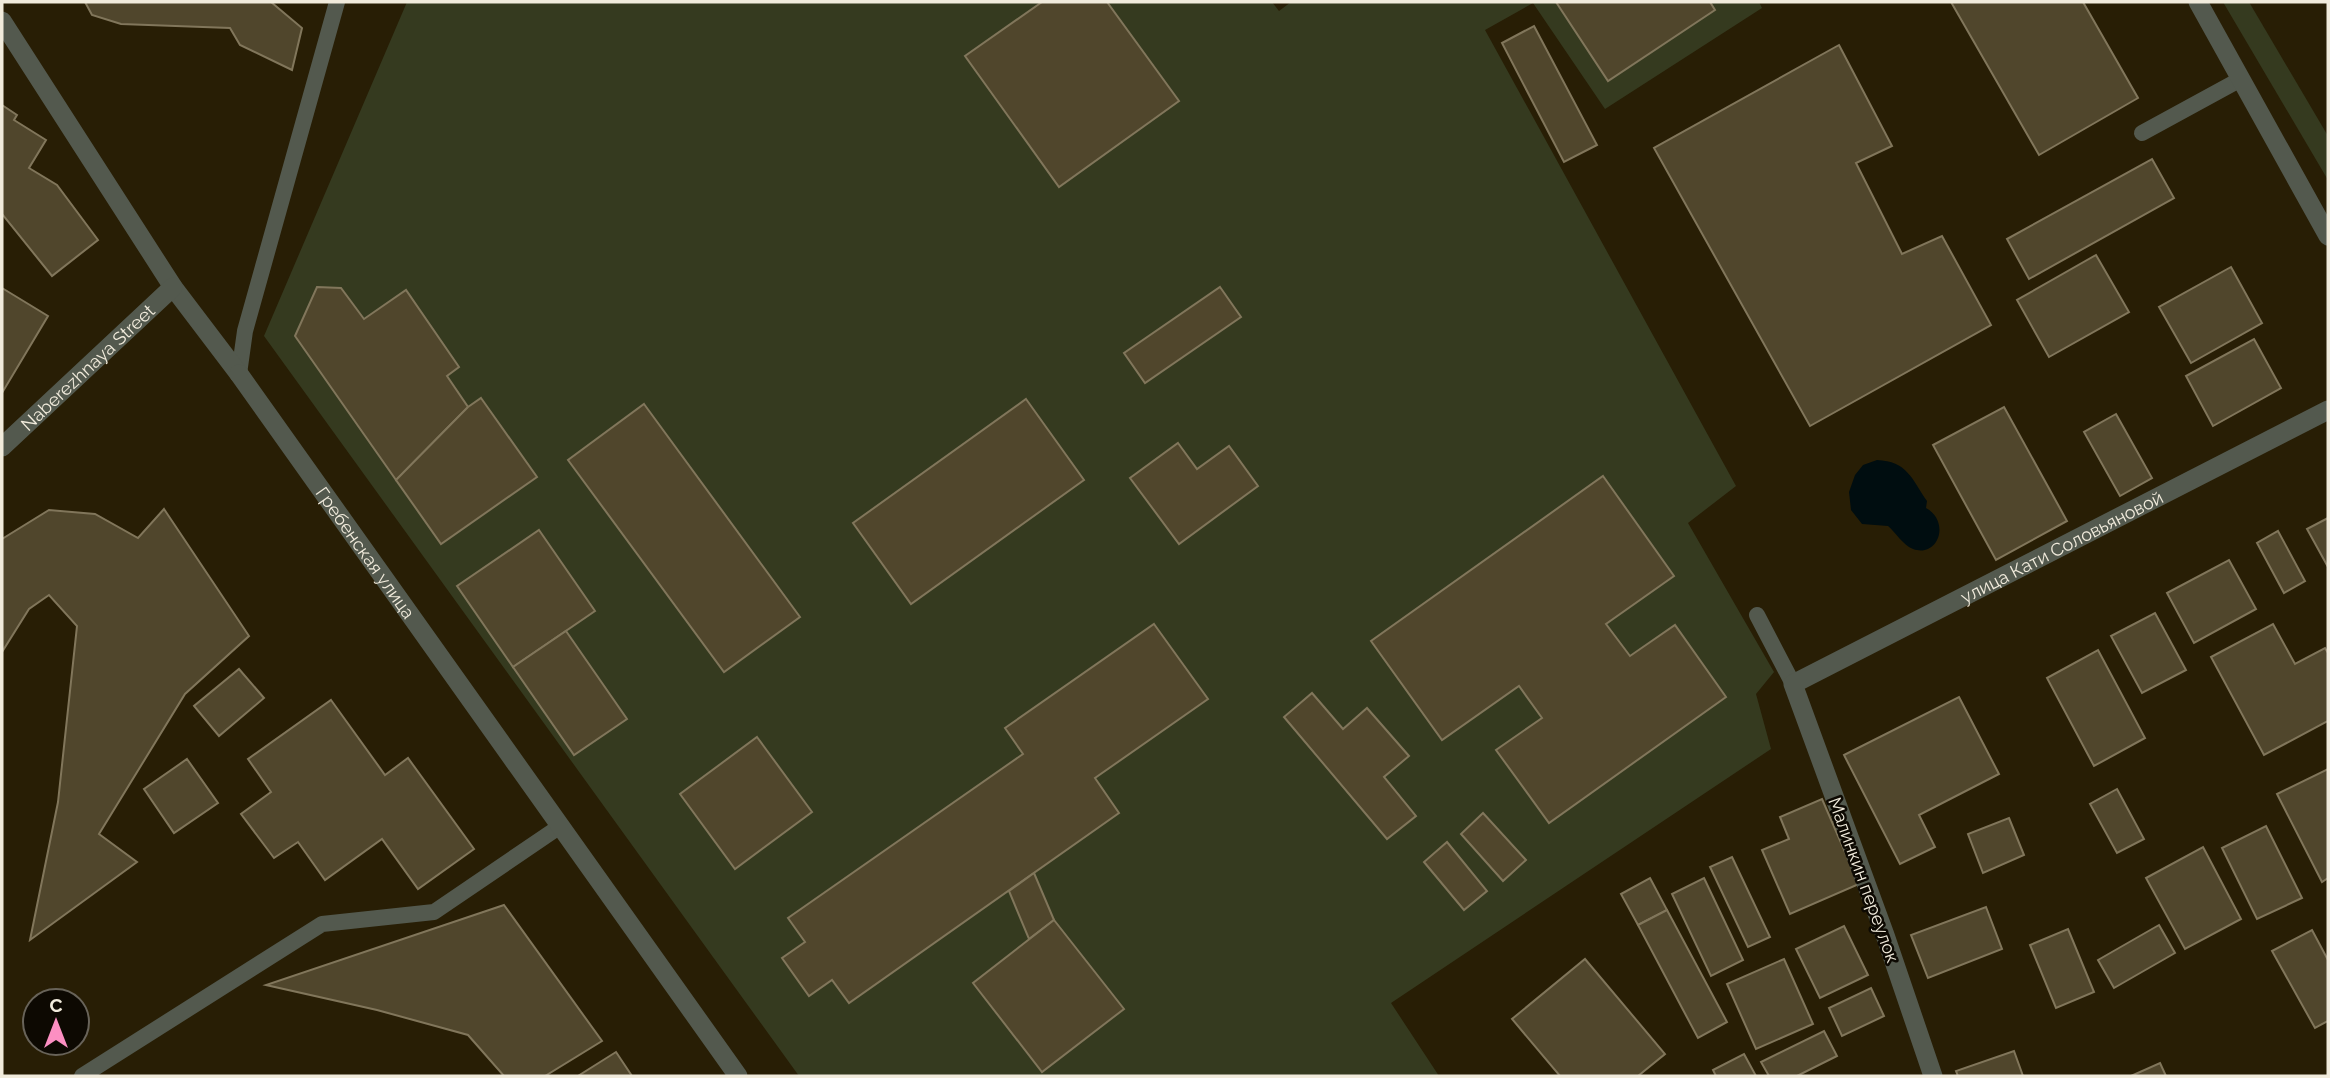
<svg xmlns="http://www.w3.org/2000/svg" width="2330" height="1078" font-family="Raleway,sans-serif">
<rect width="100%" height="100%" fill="#281e05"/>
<g fill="#353a1f">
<polygon points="407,2 1272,2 1279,11 1291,2 1759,2 1762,8 1605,109 1533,3 1485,30 1736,486 1688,523 1774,672 1756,694 1771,749 1391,1003 1439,1076 799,1076 264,336"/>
<polygon points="2223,2 2249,2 2328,136 2328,180"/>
</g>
<path fill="#000d10" d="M1877,460C1907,461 1912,479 1927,501L1926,508C1951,522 1938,558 1913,549C1903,545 1896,533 1888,526L1862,524L1851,510L1849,492L1855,475L1863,465Z"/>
<g fill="#50462c" stroke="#81765b" stroke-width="2">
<polygon points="85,2 271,2 302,28 292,70 240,45 230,28 121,24 92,15"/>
<polygon points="1042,2 1107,2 1179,101 1059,187 965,56"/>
<polygon points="1556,2 1710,2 1715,10 1608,81"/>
<polygon points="1951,2 2083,2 2138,98 2039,155"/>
<polygon points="1534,26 1597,145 1564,162 1502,43"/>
<polygon points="1839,45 1892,146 1856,163 1902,254 1942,236 1991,325 1810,426 1654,148"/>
<polygon points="2,105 17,115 14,120 46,140 29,168 57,185 98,240 52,276 2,214"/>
<polygon points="2152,159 2174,198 2029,279 2007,239"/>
<polygon points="2096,255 2129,312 2049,357 2017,300"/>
<polygon points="2231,267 2262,323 2191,363 2159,307"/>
<polygon points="317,287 341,288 364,319 406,290 459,367 447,376 468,407 396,480 295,336"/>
<polygon points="1220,287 1241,317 1145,383 1124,353"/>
<polygon points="2,288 48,316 2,393"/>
<polygon points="2254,339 2281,388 2213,426 2186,376"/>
<polygon points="481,398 537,477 441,544 396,480 468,407"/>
<polygon points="1026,399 1084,480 911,604 853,523"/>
<polygon points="644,404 800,617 724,672 568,460"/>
<polygon points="2004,407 2067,521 1996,560 1933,445"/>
<polygon points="2116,414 2152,478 2120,496 2084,432"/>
<polygon points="1178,443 1197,469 1229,446 1258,486 1179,544 1130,478"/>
<polygon points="1603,476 1674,576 1606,624 1630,656 1675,625 1726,697 1549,823 1496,750 1542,718 1519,686 1442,740 1371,641"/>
<polygon points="164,509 249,636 185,694 99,834 137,862 30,940 58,802 77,626 49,595 29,609 2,652 2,539 49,510 95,514 138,538"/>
<polygon points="2328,518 2328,567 2307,529"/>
<polygon points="539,530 595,611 513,667 457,586"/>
<polygon points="2278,531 2305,581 2284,593 2257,543"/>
<polygon points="2229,560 2256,609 2194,643 2167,593"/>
<polygon points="2155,613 2186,670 2142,693 2111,636"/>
<polygon points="1154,624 1208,699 1095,778 1119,813 849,1003 832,980 809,996 782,958 805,942 788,918 1023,754 1005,728"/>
<polygon points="2273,624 2295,664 2325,648 2328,653 2328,721 2264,755 2211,657"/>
<polygon points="566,631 627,719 574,755 513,667"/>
<polygon points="2098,650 2145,738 2094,766 2047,678"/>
<polygon points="239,669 264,698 219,736 194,706"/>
<polygon points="1312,693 1343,729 1367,708 1409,756 1384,777 1416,816 1387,839 1284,717"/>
<polygon points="1959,697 1999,774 1919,815 1935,847 1900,864 1844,755"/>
<polygon points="331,700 385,775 408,758 474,849 418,889 382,839 325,880 298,842 274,858 241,814 271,792 248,759"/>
<polygon points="757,737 812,812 735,869 680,794"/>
<polygon points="187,759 218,803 174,833 144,789"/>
<polygon points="2328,769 2328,878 2322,882 2277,794"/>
<polygon points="2117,789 2144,839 2117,853 2090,804"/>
<polygon points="1822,799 1859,884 1790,914 1762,850 1789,839 1780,817"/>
<polygon points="1483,813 1526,860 1503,881 1461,834"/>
<polygon points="2009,818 2024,855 1983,873 1968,834"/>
<polygon points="2266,826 2302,898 2257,919 2222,848"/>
<polygon points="1447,842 1487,891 1464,910 1424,862"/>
<polygon points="2203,847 2241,919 2185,949 2146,878"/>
<polygon points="1732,857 1770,937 1748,947 1710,867"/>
<polygon points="1034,873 1054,920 1029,939 1009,891"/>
<polygon points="1650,878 1667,910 1638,925 1621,894"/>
<polygon points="1704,878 1743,960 1711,976 1672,894"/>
<polygon points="504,905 602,1041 545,1076 504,1076 468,1035 377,1010 266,985"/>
<polygon points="1986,907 2002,949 1928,978 1911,935"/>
<polygon points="1667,910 1727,1022 1698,1038 1638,925"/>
<polygon points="1054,920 1124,1009 1042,1072 973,983"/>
<polygon points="2159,925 2175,953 2114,988 2098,960"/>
<polygon points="1844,926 1868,975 1820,998 1796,949"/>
<polygon points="2068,929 2094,992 2056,1008 2030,945"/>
<polygon points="2312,930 2328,960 2328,1021 2315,1028 2272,951"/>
<polygon points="1585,959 1665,1054 1638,1076 1560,1076 1512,1019"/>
<polygon points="1784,959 1813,1024 1756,1049 1727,984"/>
<polygon points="1871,988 1884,1016 1842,1036 1829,1008"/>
<polygon points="1824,1031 1837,1056 1797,1076 1769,1076 1761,1062"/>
<polygon points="2014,1051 2023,1076 1958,1076 1956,1071"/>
<polygon points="616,1052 632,1076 578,1076"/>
<polygon points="1744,1054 1756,1076 1716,1076 1713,1070"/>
<polygon points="2160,1063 2166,1076 2131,1076"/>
</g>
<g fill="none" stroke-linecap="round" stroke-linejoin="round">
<g stroke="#53594e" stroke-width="16">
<polyline points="2142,133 2241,79"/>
<polyline points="239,374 245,331 337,2"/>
<polyline points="1757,615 1793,684"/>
<polyline points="82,1076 322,924 434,912 559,827"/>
</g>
<g stroke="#53594e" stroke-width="19">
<polyline points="2,21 173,287 239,374"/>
<path id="s1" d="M2,447L173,287"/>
</g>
<g stroke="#53594e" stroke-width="19">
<path id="s2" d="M239,374L738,1076"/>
<path id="s3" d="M1933,1076L1885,935L1793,684L2328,410"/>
</g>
<polyline stroke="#53594e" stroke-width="19" points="2198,2 2328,236"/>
</g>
<g text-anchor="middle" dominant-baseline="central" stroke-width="5" stroke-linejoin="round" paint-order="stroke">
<g font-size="18" fill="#f1ebdc" stroke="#0d0902">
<text stroke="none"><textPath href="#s1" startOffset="117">Naberezhnaya Street</textPath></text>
<text stroke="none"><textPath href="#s3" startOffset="718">улица Кати Соловьяновой</textPath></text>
<text stroke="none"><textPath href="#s2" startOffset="219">Гребенская улица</textPath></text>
<text transform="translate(1864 880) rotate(70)">Малинкин переулок</text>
</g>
</g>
<rect width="2330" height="1078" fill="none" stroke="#f1ebdc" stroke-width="7"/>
<g transform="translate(56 1022)"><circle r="33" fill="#0d0902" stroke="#686359" stroke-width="2"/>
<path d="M0-5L12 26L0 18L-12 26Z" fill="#fc8fc2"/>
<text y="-10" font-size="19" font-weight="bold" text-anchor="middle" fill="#f1ebdc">С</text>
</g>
</svg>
